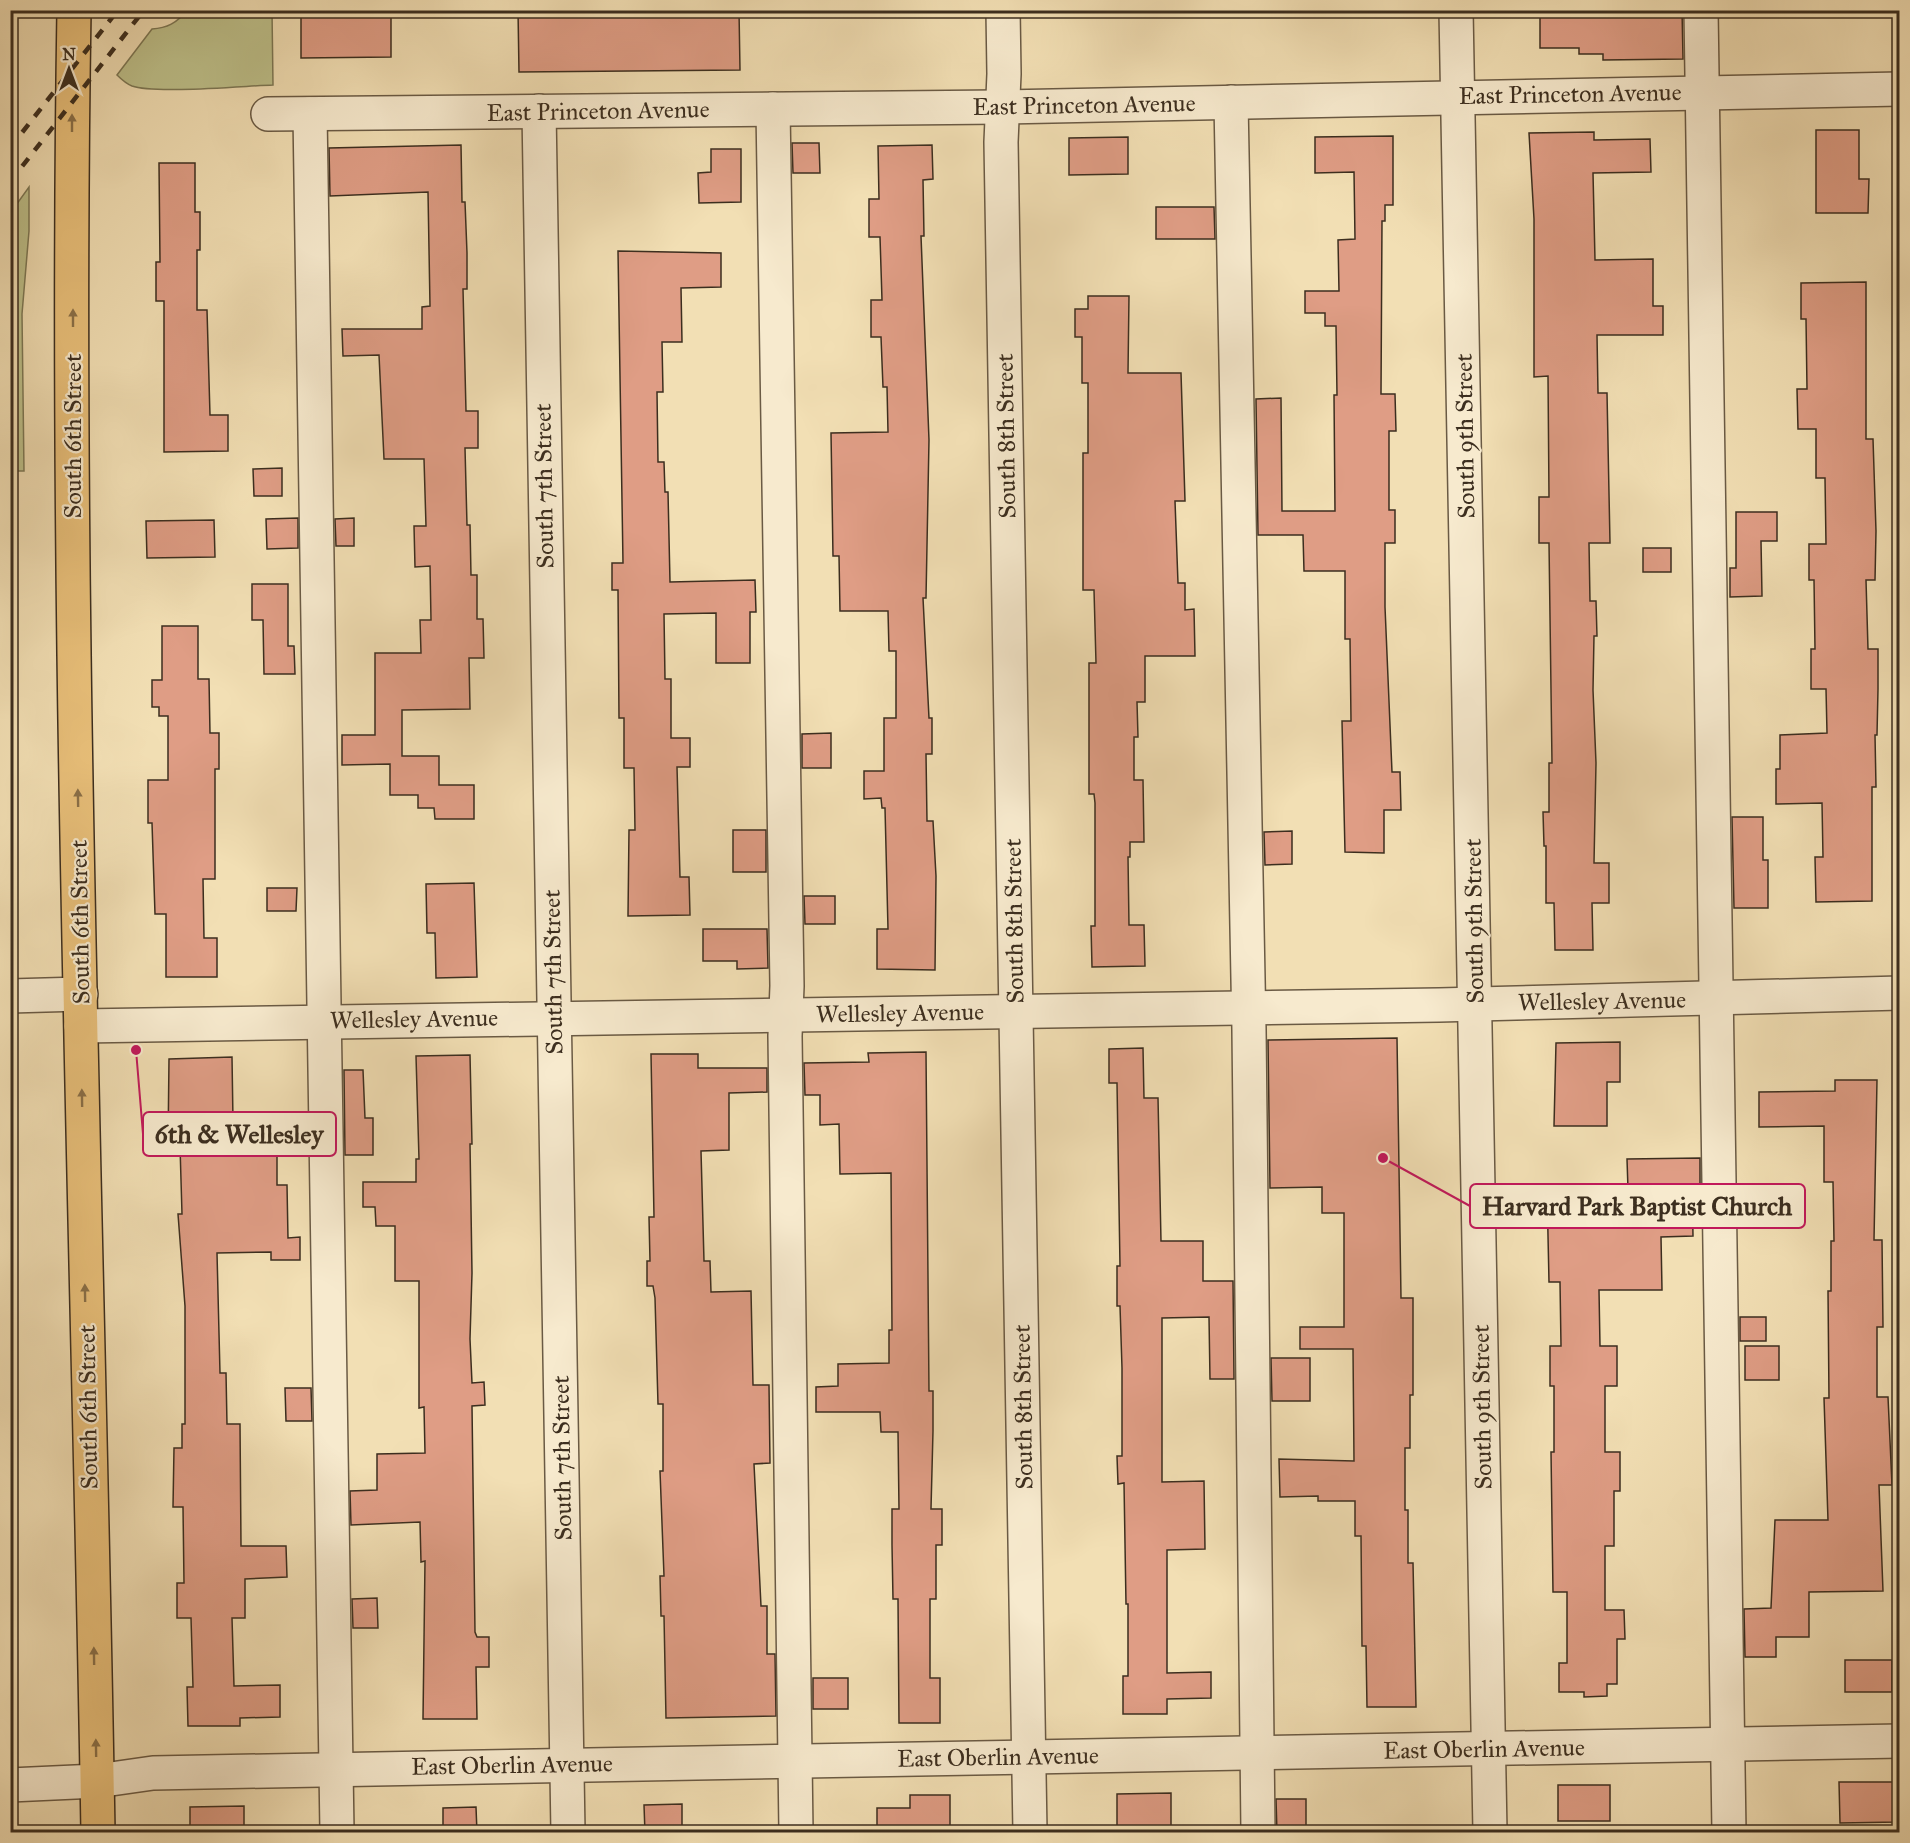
<svg xmlns="http://www.w3.org/2000/svg" width="1910" height="1843" font-family="'IM FELL Great Primer',serif">
<rect width="100%" height="100%" fill="#f2dfb4"/>
<filter id="stains"><feTurbulence type="fractalNoise" baseFrequency=".00333" numOctaves="4"/><feColorMatrix values="0 0 0 0 .2 0 0 0 0 .09 0 0 0 0 .02 0 0 0 .5 -.17"/></filter>
<radialGradient id="worn" r=".72"><stop offset=".6" stop-color="#630" stop-opacity="0"/><stop offset="1" stop-color="#630" stop-opacity=".3"/></radialGradient>
<g fill="#bec18b" stroke="#7d7855" stroke-width="1.5">
<path d="M186,11H272L273,85C244,86 154,94 132,86C127,84 121,79 117,75L152,29C167,28 177,23 186,11Z"/>
<polygon points="29,187 29,231 22,314 24,471 11,471 11,212"/>
</g>
<g fill="#df9d85" stroke="#3c2e1f" stroke-width="1.5">
<polygon points="339,10 391,10 391,57 301,58 301,15 339,15"/>
<polygon points="518,10 739,10 740,70 519,72"/>
<polygon points="1603,10 1682,10 1683,59 1603,60 1603,54 1579,54 1579,48 1540,48 1540,14 1603,13"/>
<polygon points="1816,130 1859,130 1859,179 1869,179 1868,213 1816,213"/>
<polygon points="1594,132 1594,140 1650,139 1651,172 1593,173 1595,260 1653,259 1653,306 1663,306 1663,335 1597,335 1598,393 1607,393 1610,543 1589,543 1590,601 1596,601 1597,636 1594,636 1593,690 1596,763 1594,863 1609,863 1609,903 1592,903 1593,950 1555,950 1554,903 1546,903 1546,846 1544,846 1543,812 1549,812 1549,763 1552,763 1549,543 1539,543 1539,497 1549,497 1548,376 1534,377 1534,219 1529,133"/>
<polygon points="1393,136 1393,205 1385,205 1385,221 1382,221 1381,394 1395,394 1396,431 1389,431 1389,510 1395,510 1395,543 1385,543 1385,607 1392,772 1400,772 1401,810 1384,810 1384,853 1345,852 1342,721 1351,721 1350,639 1345,639 1345,571 1304,571 1303,535 1258,535 1256,399 1281,398 1282,511 1335,511 1334,395 1337,395 1336,326 1325,326 1325,313 1305,313 1305,291 1339,291 1338,240 1355,239 1354,172 1315,173 1315,137"/>
<polygon points="1128,137 1128,174 1069,175 1069,138"/>
<polygon points="792,143 819,143 820,173 793,173"/>
<polygon points="461,145 462,202 465,202 467,253 467,289 463,289 466,411 478,411 478,448 465,448 467,525 470,525 471,575 477,575 477,619 483,619 484,658 469,658 470,709 402,710 402,756 439,756 439,785 474,785 474,819 435,819 434,808 418,808 418,795 390,795 390,764 342,765 342,735 375,735 375,653 421,653 420,620 431,620 430,566 415,567 414,526 426,526 424,459 384,459 379,355 343,356 342,329 422,329 422,307 430,306 428,192 330,196 329,148"/>
<polygon points="932,145 933,179 923,180 924,236 921,236 929,440 926,598 923,598 929,718 932,718 932,754 926,754 927,821 933,821 936,876 935,970 877,969 877,929 888,929 885,808 882,808 881,798 864,799 864,771 884,771 884,718 896,718 896,651 889,651 888,611 840,611 839,556 833,556 831,433 888,432 887,387 883,387 881,337 871,337 871,300 882,300 880,237 869,237 869,199 879,199 878,146"/>
<polygon points="711,149 741,149 741,202 699,203 698,173 711,172"/>
<polygon points="159,163 195,163 195,212 200,212 200,250 197,250 197,310 207,310 210,415 228,415 228,451 164,452 164,301 156,301 156,262 160,262"/>
<polygon points="1156,207 1214,207 1215,239 1156,239"/>
<polygon points="618,251 721,253 721,287 681,288 682,342 662,342 663,392 657,392 658,462 664,462 665,492 668,492 670,582 755,580 756,612 750,612 750,663 716,663 716,613 664,614 665,679 671,679 671,738 690,738 690,767 677,767 680,877 689,877 690,915 628,916 629,830 635,830 634,768 624,768 624,718 619,718 618,590 612,590 612,563 623,563"/>
<polygon points="1866,282 1866,439 1873,439 1876,531 1875,580 1866,580 1868,649 1878,649 1878,689 1877,735 1875,735 1876,787 1872,787 1872,901 1816,902 1815,857 1823,857 1822,803 1776,804 1776,769 1780,769 1780,735 1827,733 1826,689 1811,689 1811,649 1815,649 1814,580 1809,580 1809,544 1826,544 1825,478 1816,478 1816,429 1798,429 1797,389 1807,389 1806,319 1801,319 1801,283"/>
<polygon points="1088,296 1129,296 1128,373 1181,373 1185,501 1175,501 1178,583 1185,583 1185,610 1194,609 1195,656 1145,656 1145,702 1137,702 1138,737 1134,737 1134,780 1143,780 1144,842 1130,842 1130,857 1128,857 1129,925 1144,925 1145,966 1092,967 1091,926 1095,926 1095,803 1094,794 1089,794 1089,663 1096,663 1094,590 1083,590 1083,453 1088,453 1088,383 1082,383 1082,337 1075,337 1075,309 1088,309"/>
<polygon points="282,468 282,496 254,496 253,469"/>
<polygon points="1736,512 1777,512 1777,541 1761,541 1762,596 1730,597 1730,568 1736,568"/>
<polygon points="298,518 298,548 267,549 266,519"/>
<polygon points="354,518 354,546 336,546 335,519"/>
<polygon points="214,520 215,557 147,558 146,521"/>
<rect x="1643" y="548" width="28" height="24"/>
<polygon points="252,584 288,584 288,646 294,646 295,674 264,674 263,620 252,620"/>
<polygon points="162,626 198,626 198,679 209,679 210,733 219,733 219,769 215,769 215,879 203,879 204,938 217,938 217,977 166,977 166,914 155,914 152,823 148,823 148,780 168,780 168,716 159,716 159,707 152,707 152,680 162,680"/>
<polygon points="831,733 831,768 802,768 802,734"/>
<polygon points="1732,817 1763,817 1763,860 1768,860 1768,908 1734,908"/>
<rect x="733" y="830" width="33" height="42"/>
<polygon points="1292,831 1292,864 1265,865 1264,832"/>
<polygon points="474,883 477,977 436,978 435,933 427,933 426,884"/>
<polygon points="267,888 297,888 296,911 267,911"/>
<polygon points="804,896 835,896 835,924 805,924"/>
<polygon points="703,929 767,929 768,968 737,969 737,961 703,961"/>
<polygon points="1397,1038 1401,1298 1413,1298 1413,1395 1410,1395 1410,1448 1405,1448 1405,1510 1408,1510 1408,1563 1413,1563 1416,1707 1367,1707 1366,1646 1362,1646 1361,1536 1355,1536 1355,1501 1318,1501 1318,1496 1280,1497 1279,1459 1354,1461 1353,1349 1300,1349 1300,1327 1344,1327 1344,1213 1322,1213 1322,1187 1270,1188 1268,1040"/>
<polygon points="1620,1042 1620,1082 1607,1082 1607,1126 1554,1126 1556,1043"/>
<polygon points="1143,1048 1144,1098 1158,1098 1161,1241 1203,1241 1203,1281 1233,1281 1234,1379 1210,1379 1209,1317 1162,1318 1162,1482 1204,1481 1205,1549 1167,1550 1167,1673 1211,1672 1211,1698 1167,1699 1167,1714 1123,1714 1123,1676 1128,1676 1128,1604 1126,1604 1124,1483 1118,1484 1117,1456 1122,1456 1122,1368 1120,1306 1117,1306 1117,1266 1120,1266 1117,1083 1109,1083 1109,1049"/>
<polygon points="926,1052 929,1391 933,1391 933,1431 931,1509 942,1509 942,1545 936,1545 936,1599 930,1599 930,1678 940,1678 940,1723 899,1723 898,1599 893,1599 892,1545 892,1509 899,1509 898,1432 881,1432 880,1412 816,1412 816,1387 838,1386 838,1364 889,1363 889,1330 892,1330 891,1173 840,1174 839,1124 820,1125 820,1095 805,1095 804,1063 869,1062 868,1053"/>
<polygon points="651,1054 698,1054 698,1068 767,1068 767,1092 729,1093 729,1150 701,1151 704,1261 710,1261 711,1292 751,1291 753,1385 769,1385 770,1463 754,1464 761,1606 767,1606 767,1654 775,1654 776,1716 666,1718 664,1616 661,1616 660,1576 664,1576 660,1471 663,1471 663,1404 658,1404 655,1298 653,1286 647,1286 647,1261 650,1261 649,1217 654,1217"/>
<polygon points="470,1055 472,1144 470,1144 472,1273 470,1339 472,1383 484,1382 485,1405 472,1406 475,1632 477,1637 489,1637 489,1667 476,1667 477,1719 423,1719 425,1561 421,1562 420,1522 351,1525 350,1491 377,1490 377,1454 425,1453 424,1407 419,1408 419,1281 395,1281 395,1226 376,1226 375,1207 363,1207 363,1182 416,1182 416,1159 419,1159 416,1056"/>
<polygon points="232,1057 233,1121 277,1121 277,1185 287,1185 288,1238 300,1237 300,1260 271,1260 271,1252 217,1253 220,1373 226,1373 227,1424 240,1424 241,1546 286,1546 287,1577 245,1579 245,1618 232,1618 234,1686 280,1685 280,1717 240,1718 240,1726 188,1726 187,1687 193,1687 191,1618 177,1618 177,1583 184,1583 183,1507 173,1507 174,1448 182,1448 182,1424 185,1424 185,1306 178,1214 182,1214 180,1146 168,1146 169,1059"/>
<polygon points="344,1070 363,1070 365,1118 373,1118 373,1155 345,1155"/>
<polygon points="1835,1080 1877,1080 1874,1240 1882,1240 1883,1327 1877,1327 1877,1397 1888,1397 1892,1485 1879,1485 1883,1591 1809,1592 1809,1637 1776,1637 1776,1657 1745,1657 1744,1609 1771,1608 1775,1520 1828,1520 1824,1398 1829,1398 1828,1291 1831,1291 1831,1241 1834,1241 1833,1182 1824,1182 1824,1126 1759,1127 1759,1092 1835,1091"/>
<polygon points="1700,1158 1700,1184 1692,1184 1693,1236 1661,1237 1662,1290 1599,1290 1600,1346 1617,1346 1617,1386 1605,1386 1605,1452 1620,1452 1620,1491 1614,1491 1614,1546 1605,1546 1605,1610 1624,1610 1625,1639 1617,1639 1617,1684 1607,1684 1607,1696 1584,1697 1584,1692 1559,1692 1559,1663 1567,1663 1567,1592 1553,1592 1551,1452 1554,1452 1554,1386 1550,1386 1550,1346 1561,1346 1560,1282 1549,1282 1547,1189 1628,1189 1627,1159"/>
<rect x="1740" y="1317" width="26" height="24"/>
<rect x="1745" y="1346" width="34" height="34"/>
<polygon points="1271,1358 1310,1358 1310,1401 1272,1401"/>
<polygon points="285,1388 311,1388 312,1421 286,1421"/>
<polygon points="377,1598 378,1628 353,1628 352,1599"/>
<rect x="1845" y="1660" width="47" height="32"/>
<rect x="813" y="1678" width="35" height="31"/>
<polygon points="1839,1782 1898,1782 1898,1822 1840,1823"/>
<rect x="1558" y="1785" width="52" height="36"/>
<polygon points="1171,1793 1171,1833 1117,1833 1117,1794"/>
<polygon points="910,1795 950,1795 950,1833 877,1833 877,1808 910,1808"/>
<polygon points="1276,1799 1306,1799 1306,1833 1277,1833"/>
<polygon points="682,1804 682,1833 645,1833 644,1805"/>
<polygon points="244,1806 244,1833 190,1833 190,1807"/>
<polygon points="476,1807 477,1833 443,1833 443,1808"/>
</g>
<g fill="none" stroke-linecap="round" stroke-linejoin="round">
<g stroke="#6a5a44" stroke-width="36">
<g id="minor">
<polyline points="1003,10 1004,74 1001,142 1030,1832"/>
<polyline points="1456,10 1490,1832"/>
<polyline points="1701,10 1729,1832"/>
<polyline points="1231,102 1249,1030 1258,1832"/>
<polyline points="773,109 787,986 785,1036 796,1832"/>
<polyline points="539,111 568,1832"/>
<polyline points="268,114 1001,107 1900,89"/>
<polyline points="310,114 337,1832"/>
<polyline points="10,996 81,994"/>
<polyline points="81,1026 1439,1005 1900,993"/>
<polyline points="10,1785 97,1781 153,1773 1900,1741"/>
</g>
</g>
<g stroke="#3c2e1f" stroke-width="36">
<path id="major" d="M74,10C64,618 88,1225 98,1832"/>
</g>
<use href="#minor" stroke="#f7eace" stroke-width="33"/>
<use href="#major" stroke="#e9c07a" stroke-width="33"/>
<g stroke="#3c2e1f" stroke-width="4.5" stroke-dasharray="10 10" stroke-linecap="butt">
<polyline points="10,148 118,10"/>
<polyline points="10,182 144,10"/>
</g>
</g>
<defs><path id="oneway-solid" d="M-6-.8H1V-3.2L6.5 0L1 3.2V.8H-6Z" transform="scale(1.5)"/></defs>
<g fill="#8a7048">
<use href="#oneway-solid" transform="translate(72 123) rotate(-90)"/>
<use href="#oneway-solid" transform="translate(73 318) rotate(-90)"/>
<use href="#oneway-solid" transform="translate(78 798) rotate(-91)"/>
<use href="#oneway-solid" transform="translate(82 1098) rotate(-91)"/>
<use href="#oneway-solid" transform="translate(85 1293) rotate(-91)"/>
<use href="#oneway-solid" transform="translate(94 1656) rotate(-91)"/>
<use href="#oneway-solid" transform="translate(96 1748) rotate(-91)"/>
</g>
<g text-anchor="middle" dominant-baseline="central" stroke-width="4.5" stroke-linejoin="round" paint-order="stroke">
<g font-size="24" fill="#3c2e1f" stroke="#f7eace">
<text transform="translate(1570 94) rotate(-1)">East Princeton Avenue</text>
<text transform="translate(1084 105) rotate(-1)">East Princeton Avenue</text>
<text transform="translate(598 111) rotate(-1)">East Princeton Avenue</text>
<text transform="translate(73 436) rotate(-90)">South 6th Street</text>
<text transform="translate(1006 436) rotate(-91)">South 8th Street</text>
<text transform="translate(1465 436) rotate(-91)">South 9th Street</text>
<text transform="translate(544 486) rotate(-91)">South 7th Street</text>
<text transform="translate(1014 921) rotate(-91)">South 8th Street</text>
<text transform="translate(1474 921) rotate(-91)">South 9th Street</text>
<text transform="translate(80 922) rotate(-91)">South 6th Street</text>
<text transform="translate(553 972) rotate(-91)">South 7th Street</text>
<text transform="translate(1602 1001) rotate(-1)">Wellesley Avenue</text>
<text transform="translate(900 1013) rotate(-1)">Wellesley Avenue</text>
<text transform="translate(414 1019) rotate(-1)">Wellesley Avenue</text>
<text transform="translate(88 1407) rotate(-91)">South 6th Street</text>
<text transform="translate(1023 1407) rotate(-91)">South 8th Street</text>
<text transform="translate(1482 1407) rotate(-91)">South 9th Street</text>
<text transform="translate(562 1458) rotate(-91)">South 7th Street</text>
<text transform="translate(1484 1749) rotate(-1)">East Oberlin Avenue</text>
<text transform="translate(998 1757) rotate(-1)">East Oberlin Avenue</text>
<text transform="translate(512 1765) rotate(-1)">East Oberlin Avenue</text>
</g>
</g>
<path fill="none" stroke="#c2185b" stroke-width="2" d="M136 1050L143 1134M1383 1158L1470 1206"/>
<g fill="#c2185b" stroke="#f7eace" stroke-width="2">
<circle cx="136" cy="1050" r="6"/>
<circle cx="1383" cy="1158" r="6"/>
</g>
<g fill="#f7eace" stroke="#c2185b" stroke-width="2">
<rect x="143" y="1112" width="193" height="44" rx="6"/>
<rect x="1470" y="1184" width="335" height="44" rx="6"/>
</g>
<g font-size="26" text-anchor="middle" font-weight="bold" fill="#3c2e1f">
<text x="239" y="1143">6th &amp; Wellesley</text>
<text x="1637" y="1215">Harvard Park Baptist Church</text>
</g>
<rect width="1910" height="1843" fill="none" stroke="#f2dfb4" stroke-width="36"/>
<rect x="12" y="12" width="1886" height="1819" fill="none" stroke="#3c2e1f" stroke-width="3"/>
<rect x="18" y="18" width="1874" height="1807" fill="none" stroke="#3c2e1f" stroke-width="1.5"/>
<g transform="translate(69 69)" stroke="#f7eace" stroke-width="4.5" paint-order="stroke">
<path d="M0-4.5L10 22L0 15L-10 22Z" fill="#3c2e1f"/>
<text y="-9" font-size="16" font-weight="bold" text-anchor="middle" fill="#3c2e1f">N</text>
</g>
<rect width="100%" height="100%" filter="url(#stains)"/>
<rect width="100%" height="100%" fill="url(#worn)"/>
</svg>
